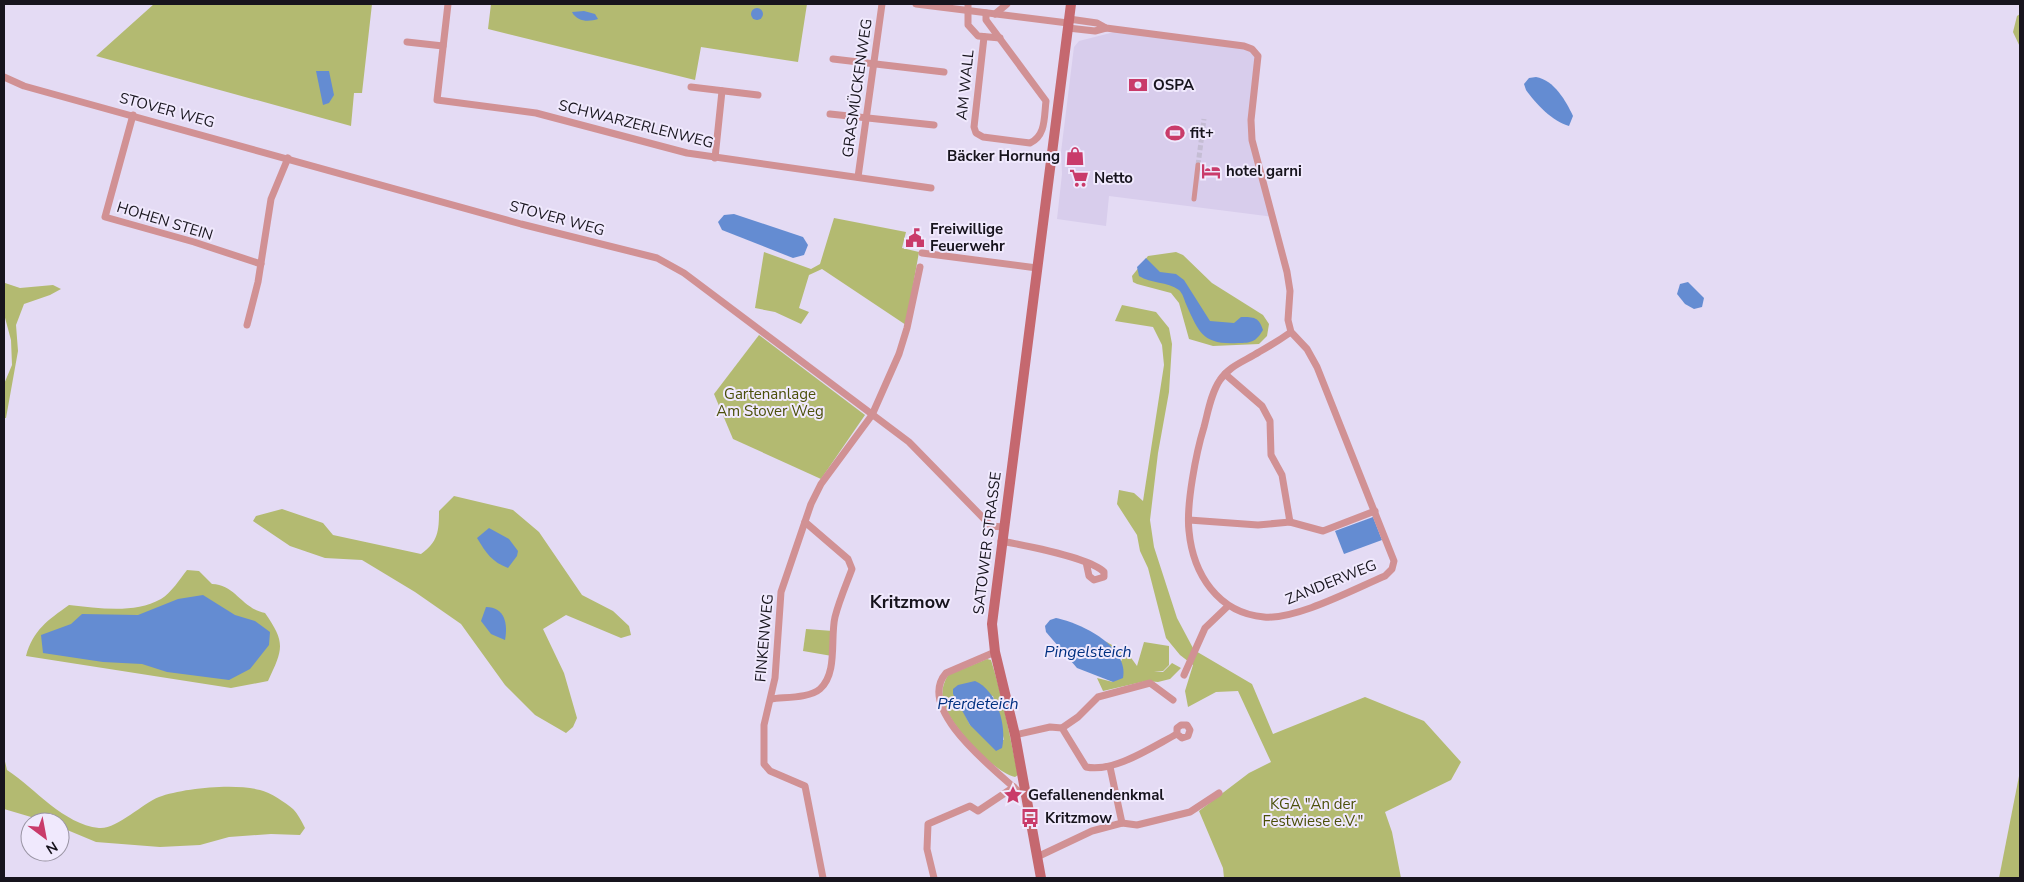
<svg xmlns="http://www.w3.org/2000/svg" width="2024" height="882" font-family="'Nunito Sans',sans-serif">
<rect width="100%" height="100%" fill="#e4dbf4"/>
<polygon fill="#d8cdec" points="1122,30 1244,46 1257,56 1252,140 1273,217 1109,196 1106,226 1057,219 1062,174 1061,152 1074,47 1079,41"/>
<g fill="#b3ba71" fill-rule="evenodd">
<polygon points="154,4 372,4 362,93 354,93 351,126 96,56"/>
<polygon points="491,4 807,4 798,62 701,47 695,80 488,29"/>
<polygon points="2020,14 2020,47 2013,32 2017,16"/>
<polygon points="834,218 906,232 902,248 919,252 906,325 822,269 809,275 799,308 809,312 801,324 775,312 755,308 764,252 811,269 820,264"/>
<polygon points="1176,252 1183,255 1212,283 1263,315 1269,324 1267,336 1259,344 1213,346 1189,339 1179,303 1171,293 1137,284 1133,282 1132,276 1148,256"/>
<polygon points="5,283 20,288 53,285 61,289 50,295 24,304 16,325 18,351 6,418 4,418 4,384 12,365 11,340 4,314"/>
<polygon points="1122,305 1156,312 1169,328 1172,344 1169,392 1158,453 1150,520 1154,547 1177,618 1194,650 1252,684 1273,734 1365,697 1424,721 1461,762 1451,780 1385,812 1392,832 1401,878 1224,878 1223,868 1199,811 1249,773 1271,762 1238,691 1216,692 1188,707 1185,691 1193,665 1180,655 1166,638 1148,568 1140,551 1137,535 1117,504 1119,490 1134,493 1143,501 1164,365 1162,345 1153,327 1115,321"/>
<polygon points="759,335 865,415 821,479 733,439 714,394"/>
<path d="M454,496L513,510L539,532L582,595L613,611L629,626L631,635L621,638L566,615L543,629L564,673L577,718L573,727L566,733L535,715L505,685L461,624L415,592L362,560L325,558L290,546L253,521L256,516L282,509L323,523L333,535L421,554C438,542 439,531 439,511Z"/>
<path d="M187,570L199,571L212,584C236,585 241,608 265,613C286,643 283,649 268,681L231,688L26,656C33,630 48,620 69,605C99,608 134,614 161,599C171,593 180,579 187,570Z"/>
<polygon points="806,629 833,631 832,656 803,651"/>
<polygon points="1105,641 1129,655 1137,666 1144,642 1169,646 1169,665 1163,671 1154,672 1163,672 1172,663 1181,668 1170,679 1158,682 1146,681 1103,691 1097,678 1113,682 1122,659"/>
<path d="M987,659L991,660C1003,698 1010,737 1018,775L1015,777C994,773 947,722 943,701C941,691 943,684 948,675ZM953,690L993,696L1004,740L970,725Z"/>
<path d="M4,757L7,770C36,789 63,824 99,828C116,830 143,803 159,797C183,788 235,783 260,790C270,792 286,803 293,809C298,814 302,822 305,828L300,835L271,834L229,837L200,845L160,847L96,842L60,827V822H48L4,809Z"/>
<polygon points="2020,771 2020,878 1999,878"/>
</g>
<g fill="#648cd2">
<circle cx="757" cy="14" r="6"/>
<path d="M584,11L595,14L598,19C589,22 577,22 572,12Z"/>
<polygon points="316,71 329,71 334,95 329,103 323,105"/>
<path d="M1536,77C1554,80 1566,101 1573,116L1569,126C1553,122 1535,103 1526,90L1524,84L1529,78Z"/>
<polygon points="734,214 803,237 808,245 804,255 793,258 722,230 718,222 724,215"/>
<path d="M1146,258L1160,272L1176,274L1184,280L1210,321L1234,323L1241,317C1254,317 1259,317 1263,330C1256,342 1251,343 1238,343C1203,345 1199,333 1186,304C1184,299 1183,294 1179,290C1167,281 1151,284 1139,276L1137,267Z"/>
<polygon points="1688,282 1704,298 1702,307 1694,309 1685,304 1677,294 1680,284"/>
<polygon points="1373,517 1382,540 1344,554 1335,531"/>
<path d="M489,528L509,539L518,551L517,556L508,568C492,562 486,553 477,538Z"/>
<polygon points="203,595 235,615 255,621 270,632 269,645 250,669 229,680 167,672 142,664 103,662 43,653 41,635 71,624 82,614 138,615 178,599"/>
<path d="M486,607C505,607 508,624 505,640L491,634L481,621Z"/>
<path d="M1056,618C1082,623 1129,647 1123,678L1113,682L1077,668L1046,632L1045,626L1050,620Z"/>
<path d="M975,681C997,690 1007,726 1002,748L996,751L970,725L953,694V689L958,685Z"/>
</g>
<g fill="none" stroke-linecap="round" stroke-linejoin="round">
<polyline stroke="#c5bdd4" stroke-width="5" stroke-dasharray="5 2.5" stroke-linecap="butt" points="1198,165 1204,119"/>
<polyline stroke="#d19194" stroke-width="5" points="1194,199 1198,165"/>
<g stroke="#d19194" stroke-width="7">
<polyline points="448,4 437,100 536,113 687,153 931,188"/>
<polyline points="916,4 1068,23"/>
<polyline points="968,4 968,25 978,36 1000,38"/>
<polyline points="995,14 1007,4"/>
<path d="M1069,19L1097,23L1106,28L1244,46L1252,49L1258,56L1251,120L1252,140L1287,272L1290,291L1288,320L1291,332L1307,349L1317,367L1394,561L1392,569L1385,576C1354,589 1296,620 1264,617C1218,613 1193,574 1189,531C1186,505 1196,453 1204,427C1208,412 1211,393 1220,380C1229,366 1245,361 1259,352C1270,346 1281,339 1291,332"/>
<polyline points="1068,28 1095,31 1106,28"/>
<path d="M984,37L974,127L976,133L983,137L1030,143C1046,136 1044,117 1046,101L986,20V13"/>
<polyline points="407,42 443,46"/>
<polyline points="833,59 944,72"/>
<polyline points="4,77 24,86 521,224 657,258 684,273 909,442 991,526 1003,527"/>
<polyline points="691,87 758,95"/>
<polyline points="830,114 934,125"/>
<polyline points="133,115 105,217 194,242 261,264"/>
<polyline points="715,158 722,91"/>
<polyline points="858,177 882,4"/>
<polyline points="922,253 1037,268"/>
<polyline points="247,325 258,282 271,199 288,158"/>
<polyline points="1225,374 1262,406 1270,421 1271,455 1282,475 1290,522"/>
<polyline points="1189,520 1258,525 1290,522 1323,531 1375,511"/>
<path d="M1001,541C1023,545 1091,558 1104,572V577L1094,580L1089,576L1086,562"/>
<path d="M995,652L946,673C915,709 994,769 1018,791L1026,794"/>
<polyline points="1184,675 1205,628 1228,606"/>
<path d="M771,699C785,697 810,698 820,689C838,673 830,638 835,617C839,601 846,585 852,569L848,559L805,522"/>
<polygon points="1181,725 1187,725 1190,730 1188,736 1182,738 1177,734 1177,728"/>
<polyline points="1062,728 1078,717 1098,697 1150,683 1173,700"/>
<path d="M1015,735L1050,727L1062,728L1086,767C1114,773 1152,747 1177,734"/>
<polyline points="1110,767 1122,823"/>
<polyline points="1037,857 1092,831 1122,823 1137,825 1190,812 1219,793"/>
<polyline points="823,878 805,786 770,771 764,764 764,725 775,678 781,592 811,504 821,484 872,415 899,354 907,328 920,267"/>
<polyline points="934,878 927,849 928,824 970,806 978,811 1014,787"/>
</g>
<polyline stroke="#c5686f" stroke-width="10" points="1041,878 1015,735 995,652 992,624 1071,4"/>
</g>
<defs>
<g id="bank-bare" transform="scale(1.5)"><path d="M-6-4H6V4H-6ZM0-2.3a2.3 2.3 0 1 0 0 4.6a2.3 2.3 0 1 0 0-4.6Z" fill="#c93b6a" stroke="#f0e9fd" stroke-width="2.5" paint-order="stroke"/></g>
<g id="stadium-bare" transform="scale(1.5)"><path d="M0-5a6.5 5 0 1 0 0 10a6.5 5 0 1 0 0-10ZM-3.5-1.8h7v3.6h-7Z" fill="#c93b6a" stroke="#f0e9fd" stroke-width="2.5" paint-order="stroke"/></g>
<g id="shop-bare" transform="scale(1.5)"><path d="M-5-2.5h2.3a2.7 3.5 0 0 1 5.4 0H5L5.5 6h-11ZM-1.5-2.5h3a1.5 2.3 0 0 0-3 0Z" fill="#c93b6a" stroke="#f0e9fd" stroke-width="2.5" paint-order="stroke"/></g>
<g id="hotel-bare" transform="scale(1.5)"><path d="M-6-4.5h1.5V1H6V5H4.5V3h-9V5H-6ZM-4 0a1.8 1.8 0 1 1 3.6 0ZM.5 0V-2.5h3Q6-2.5 6 0Z" fill="#c93b6a" stroke="#f0e9fd" stroke-width="2.5" paint-order="stroke"/></g>
<g id="supermarket-bare" transform="scale(1.5)"><path d="M-6-5.5h2.5l.6 2H6L4.5 2H-2.5L-4.4-4H-6ZM-1.5 3.2a1.3 1.3 0 1 0 .1 0ZM3 3.2a1.3 1.3 0 1 0 .1 0Z" fill="#c93b6a" stroke="#f0e9fd" stroke-width="2.5" paint-order="stroke"/></g>
<g id="civic-bare" transform="scale(1.5)"><path d="M-.6-6.5H3V-4.5H.6V-3L4-1V1h2V6H-6V1h2V-1L-.6-3ZM-1.2 2.5V6h2.4V2.5Z" fill="#c93b6a" stroke="#f0e9fd" stroke-width="2.5" paint-order="stroke"/></g>
<g id="sight-bare" transform="scale(1.5)"><path d="M0-6L1.8-2.2L6-1.7L2.9 1.2L3.7 5.4L0 3.3L-3.7 5.4L-2.9 1.2L-6-1.7L-1.8-2.2Z" fill="#c93b6a" stroke="#f0e9fd" stroke-width="2.5" paint-order="stroke"/></g>
<g id="bus-bare" transform="scale(1.5)"><path d="M-5-6H5V4H4V6H2V4H-2V6H-4V4H-5ZM-3.5-4V0h7V-4ZM-3.5 1.2v1.5H-2V1.2ZM2 1.2v1.5H3.5V1.2Z" fill="#c93b6a" stroke="#f0e9fd" stroke-width="2.5" paint-order="stroke"/></g>
</defs>
<g fill-rule="evenodd">
<use href="#bank-bare" x="1138" y="85"/>
<use href="#stadium-bare" x="1175" y="133"/>
<use href="#shop-bare" x="1075" y="156"/>
<use href="#hotel-bare" x="1211" y="171"/>
<use href="#supermarket-bare" x="1079" y="178"/>
<use href="#civic-bare" x="915" y="238"/>
<use href="#sight-bare" x="1013" y="795"/>
<use href="#bus-bare" x="1030" y="818"/>
</g>
<g text-anchor="middle" dominant-baseline="central" stroke-width="4" stroke-linejoin="round" paint-order="stroke">
<g font-size="15" fill="#17141d" stroke="#f0e9fd">
<text transform="translate(965 85) rotate(-84)">AM WALL</text>
<text transform="translate(857 88) rotate(-82)">GRASMÜCKENWEG</text>
<text transform="translate(167 110) rotate(15)">STOVER WEG</text>
<text transform="translate(636 124) rotate(14)">SCHWARZERLENWEG</text>
<text transform="translate(557 218) rotate(15)">STOVER WEG</text>
<text transform="translate(165 221) rotate(17)">HOHEN STEIN</text>
<text transform="translate(987 543) rotate(-83)">SATOWER STRASSE</text>
<text transform="translate(1331 582) rotate(-22)">ZANDERWEG</text>
<text transform="translate(764 638) rotate(-85)">FINKENWEG</text>
</g>
<g font-size="15" font-weight="bold" fill="#17141d" stroke="#f0e9fd" text-anchor="start">
<text x="1153" y="85">OSPA</text>
<text x="1190" y="133">fit+</text>
<text x="1060" y="156" text-anchor="end">Bäcker Hornung</text>
<text x="1226" y="171">hotel garni</text>
<text x="1094" y="178">Netto</text>
<text x="930" y="229">Freiwillige<tspan x="930" dy="17">Feuerwehr</tspan></text>
<text x="1028" y="795">Gefallenendenkmal</text>
<text x="1045" y="818">Kritzmow</text>
</g>
<g font-size="15" fill="#4b4f09" stroke="#f0e9fd">
<text x="770" y="394">Gartenanlage<tspan x="770" dy="17">Am Stover Weg</tspan></text>
<text x="1313" y="804">KGA "An der<tspan x="1313" dy="17">Festwiese e.V."</tspan></text>
</g>
<g font-size="16" font-style="italic" fill="#003081" stroke="#f0e9fd">
<text x="1088" y="652">Pingelsteich</text>
<text x="978" y="704">Pferdeteich</text>
</g>
<g font-size="18" font-weight="bold" fill="#17141d" stroke="#f0e9fd">
<text x="910" y="602">Kritzmow</text>
</g>
</g>
<rect width="2024" height="882" fill="none" stroke="#17141d" stroke-width="10"/>
<g transform="translate(45 837) rotate(148)"><circle r="24" fill="#f0e9fd" stroke="#9994a3"/>
<path d="M0-4L9 19L0 12L-9 19Z" fill="#c93b6a"/>
<text y="-8" font-size="14" font-weight="bold" text-anchor="middle" fill="#17141d">N</text>
</g>
</svg>
